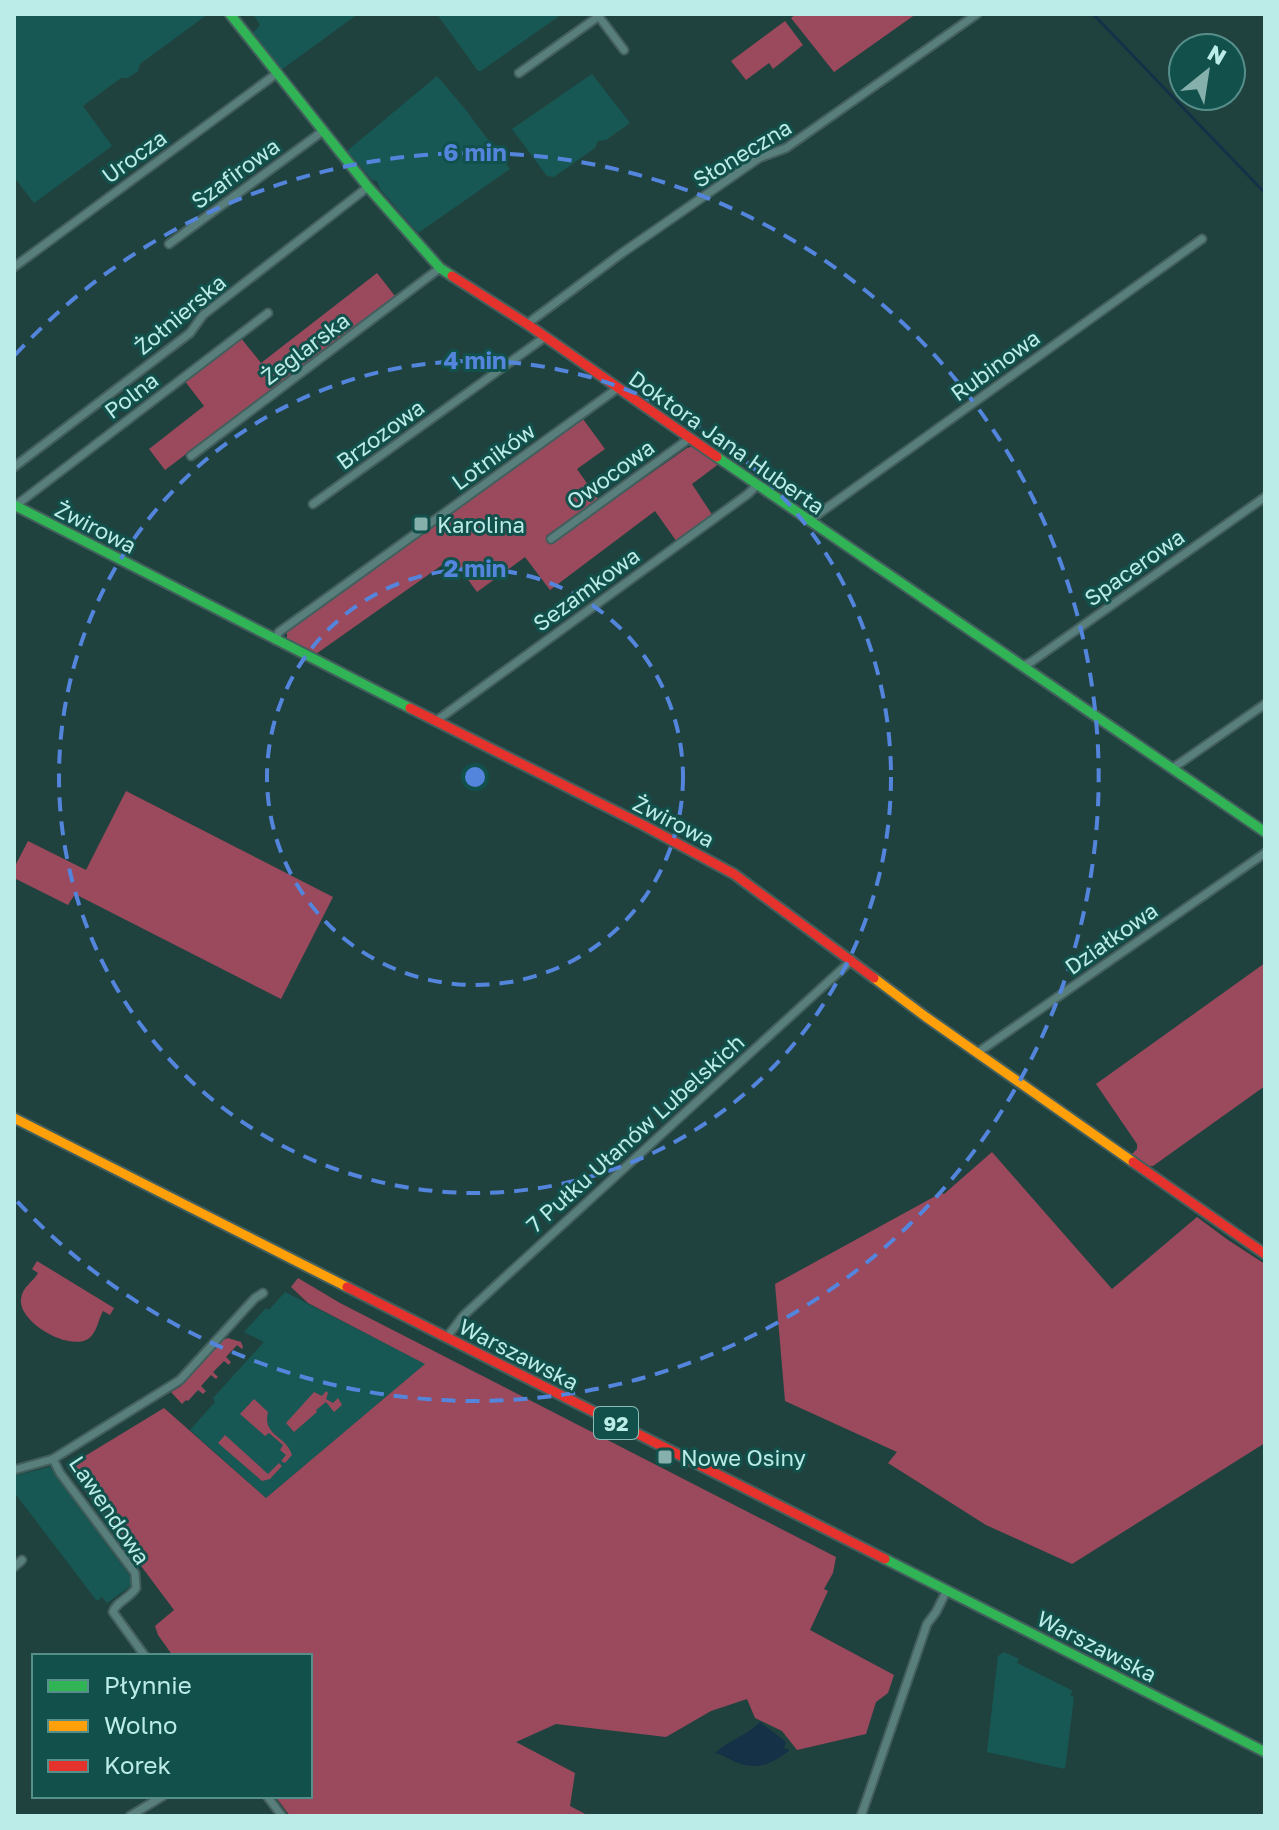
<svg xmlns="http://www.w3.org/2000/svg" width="1279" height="1830" font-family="'Golos Text',sans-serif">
<rect width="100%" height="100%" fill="#20423f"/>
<g fill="#175854">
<polygon points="14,14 208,14 140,64 138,71 128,78 121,78 83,106 112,146 34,203 14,177"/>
<polygon points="253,14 358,14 281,70 253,33 260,25"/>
<polygon points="437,14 562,14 481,71 478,71"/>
<polygon points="592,74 630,123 606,140 598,141 595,148 554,177 547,176 512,129"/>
<polygon points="437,76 465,109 510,169 418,233 380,189 377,181 372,180 347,151"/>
<polygon points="285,1292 426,1364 266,1498 190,1430 215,1402 213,1398 264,1342 244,1332 266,1308 269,1310"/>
<polygon points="50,1467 55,1475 135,1583 107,1603 102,1597 97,1601 14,1492 14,1476"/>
<polygon points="1004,1652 1019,1659 1017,1663 1073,1691 1070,1695 1074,1697 1065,1769 987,1752 998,1656"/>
</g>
<g fill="#9b495c">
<polygon points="796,14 916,14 834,72 791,18"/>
<polygon points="785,21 803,45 773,69 769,63 746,80 731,61"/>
<polygon points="377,273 395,296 165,470 149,449 204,406 184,380 240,337 261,363"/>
<polygon points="583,419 605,449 577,469 598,499 546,536 551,544 687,448 694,446 720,463 692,484 713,516 677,542 655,511 550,590 525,557 477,592 452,558 316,654 287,639 287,632"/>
<polygon points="126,791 333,897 281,999 75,894 68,905 14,878 14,868 28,841 86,870"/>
<polygon points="1265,963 1265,1086 1153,1166 1146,1166 1131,1155 1137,1149 1137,1144 1096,1084"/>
<polygon points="992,1152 1112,1289 1197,1217 1228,1240 1265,1264 1265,1443 1072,1564 986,1525 888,1463 897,1452 785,1401 775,1284 941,1193 944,1194"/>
<path d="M37,1261L114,1308L110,1315L103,1311C98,1320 97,1333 88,1339C68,1351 18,1322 21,1299C22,1287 33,1282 38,1273L32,1269Z"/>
<polygon points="298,1278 340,1303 836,1557 833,1573 824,1589 828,1591 810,1630 894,1675 888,1693 876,1702 866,1734 797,1750 782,1731 755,1718 747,1699 711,1711 666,1737 556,1724 516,1742 575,1773 570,1806 589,1816 290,1816 275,1796 310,1796 310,1656 173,1656 158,1635 155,1626 174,1610 67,1467 164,1408 266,1498 425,1364 308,1303 291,1287"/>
<polygon points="228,1338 241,1342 243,1347 242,1349 237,1345 226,1357 231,1362 229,1365 224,1361 213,1372 218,1377 216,1379 211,1375 201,1386 206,1391 203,1394 198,1390 188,1401 186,1400 182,1404 171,1392 180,1387 223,1340"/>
<polygon points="326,1391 328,1393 326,1399 333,1403 338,1398 342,1405 334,1412 326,1402 316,1410 317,1412 294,1432 286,1423 314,1392 322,1396"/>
<path d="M254,1399L268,1412C262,1436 286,1435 292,1455L285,1463L281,1461L286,1455L280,1450L283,1445L269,1433L265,1436L240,1414Z"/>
<polygon points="225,1435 268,1474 279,1463 282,1466 270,1479 262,1481 218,1443"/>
</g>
<path fill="#143147" d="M760,1722L786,1742L784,1748L790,1750C775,1762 759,1771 738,1763C730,1760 724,1755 715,1753C728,1741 749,1734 760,1722Z"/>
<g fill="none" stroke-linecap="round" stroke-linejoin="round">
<polyline stroke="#143147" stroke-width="3" points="1093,14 1265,193"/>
<g stroke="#435f5d" stroke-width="11">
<g id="street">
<polyline points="597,14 624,50"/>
<polyline points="519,73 599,16"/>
<polyline points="169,244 323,131"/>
<polyline points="14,267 276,74"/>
<polyline points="527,324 622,253 759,158 786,148 977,14"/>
<polyline points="191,456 440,268"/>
<polyline points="14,467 190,333 203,315 368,187"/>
<polyline points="313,504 545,337"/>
<polyline points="15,506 268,313"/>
<polyline points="810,520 1202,239"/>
<polyline points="551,539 690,438"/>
<polyline points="275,640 279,632 618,388"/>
<polyline points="1023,666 1031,662 1265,497"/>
<polyline points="436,721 748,494 757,485"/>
<polyline points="1173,768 1265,704"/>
<polyline points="977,1053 1265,853"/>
<polyline points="447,1337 463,1316 504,1278 852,960"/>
<path d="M53,1459L60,1473L135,1573L136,1588C130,1598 116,1602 113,1612L145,1656"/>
<polyline points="14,1470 53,1459 180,1380 255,1298 263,1293"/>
<polyline points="14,1567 22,1560"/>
<polyline points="267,1796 282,1816"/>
<polyline points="130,1816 163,1796"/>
<polyline points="861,1816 927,1624 936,1612 947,1590"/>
</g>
</g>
<g stroke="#435f5d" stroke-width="13">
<g id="fast">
<polyline points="230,14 368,187 440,268 452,276"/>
<polyline points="717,457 1265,832"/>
<polyline points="14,505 410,708"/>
<polyline points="885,1559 1265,1752"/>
</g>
</g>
<g stroke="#435f5d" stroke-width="13">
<g id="slow">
<polyline points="874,978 926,1017 1133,1162"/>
<polyline points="14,1118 347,1287"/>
</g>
</g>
<g stroke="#435f5d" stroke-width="13">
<g id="jam">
<polyline points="452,276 527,324 717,457"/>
<polyline points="410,708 643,825 734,874 874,978"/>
<polyline points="1133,1162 1265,1254"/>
<polyline points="347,1287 885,1559"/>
</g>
</g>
<use href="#street" stroke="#597f7d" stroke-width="7"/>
<use href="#fast" stroke="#30b455" stroke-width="9"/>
<use href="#slow" stroke="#ff9f0a" stroke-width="9"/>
<use href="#jam" stroke="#e5322d" stroke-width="9"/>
</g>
<g fill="none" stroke="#5485dd" stroke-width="4" stroke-dasharray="14 10">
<circle cx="475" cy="777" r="208"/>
<circle cx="475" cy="777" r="416"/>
<path d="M15 355A624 624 0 1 1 15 1199"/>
</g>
<g fill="#85b0ac" stroke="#12504c" stroke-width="3">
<rect x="413" y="516" width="16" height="16" rx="4"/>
<rect x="657" y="1449" width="16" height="16" rx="4"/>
</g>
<g text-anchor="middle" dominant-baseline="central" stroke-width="6" stroke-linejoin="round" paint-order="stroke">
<rect fill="#12504c" stroke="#88bdb8" stroke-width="2" x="594" y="1407" width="44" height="32" rx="6"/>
<g font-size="20" font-weight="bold" fill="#bbece7">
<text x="616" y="1423">92</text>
</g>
<g font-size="22" fill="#bbece7" stroke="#12504c">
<text transform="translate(742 153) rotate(-31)">Słoneczna</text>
<text transform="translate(134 156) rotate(-36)">Urocza</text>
<text transform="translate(235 173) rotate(-36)">Szafirowa</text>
<text transform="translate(180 314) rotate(-40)">Żołnierska</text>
<text transform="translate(305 348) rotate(-37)">Żeglarska</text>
<text transform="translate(995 365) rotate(-36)">Rubinowa</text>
<text transform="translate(131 395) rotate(-37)">Polna</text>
<text transform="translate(380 434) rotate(-36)">Brzozowa</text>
<text transform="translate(727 442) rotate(35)">Doktora Jana Huberta</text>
<text transform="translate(493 456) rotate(-36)">Lotników</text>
<text transform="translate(610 474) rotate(-36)">Owocowa</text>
<text transform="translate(96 527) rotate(27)">Żwirowa</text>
<text transform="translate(1134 567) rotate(-35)">Spacerowa</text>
<text transform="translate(586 589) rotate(-36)">Sezamkowa</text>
<text transform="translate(674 821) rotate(27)">Żwirowa</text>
<text transform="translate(1111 938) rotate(-35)">Działkowa</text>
<text transform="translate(635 1133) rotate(-42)">7 Pułku Ułanów Lubelskich</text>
<text transform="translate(519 1354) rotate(27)">Warszawska</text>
<text transform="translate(110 1510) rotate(56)">Lawendowa</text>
<text transform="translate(1097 1646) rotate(27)">Warszawska</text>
</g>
<g font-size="22" fill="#bbece7" stroke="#12504c" text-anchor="start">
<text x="437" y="524">Karolina</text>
<text x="681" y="1457">Nowe Osiny</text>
</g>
</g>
<circle cx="475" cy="777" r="12" fill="#5485dd" stroke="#12504c" stroke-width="4"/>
<g font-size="24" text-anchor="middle" font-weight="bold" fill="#5485dd" stroke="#12504c" stroke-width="6" stroke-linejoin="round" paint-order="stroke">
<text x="475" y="161">6 min</text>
<text x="475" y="369">4 min</text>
<text x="475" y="577">2 min</text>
</g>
<rect width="1279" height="1830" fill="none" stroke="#bbece7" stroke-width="32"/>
<rect x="32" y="1654" width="280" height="144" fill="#12504c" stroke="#568e8a" stroke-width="2"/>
<rect x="48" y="1680" width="40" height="12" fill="#30b455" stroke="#568e8a" stroke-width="2"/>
<text x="104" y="1694" font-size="24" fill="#bbece7">Płynnie</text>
<rect x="48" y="1720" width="40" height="12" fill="#ff9f0a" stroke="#568e8a" stroke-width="2"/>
<text x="104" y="1734" font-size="24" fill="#bbece7">Wolno</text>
<rect x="48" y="1760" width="40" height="12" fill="#e5322d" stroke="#568e8a" stroke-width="2"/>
<text x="104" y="1774" font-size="24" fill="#bbece7">Korek</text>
<g transform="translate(1207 72) rotate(30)"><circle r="38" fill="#12504c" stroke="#568e8a" stroke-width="2"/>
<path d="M0-6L14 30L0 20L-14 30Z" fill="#85b0ac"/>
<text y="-12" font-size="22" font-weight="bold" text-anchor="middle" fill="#bbece7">N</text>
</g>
</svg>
